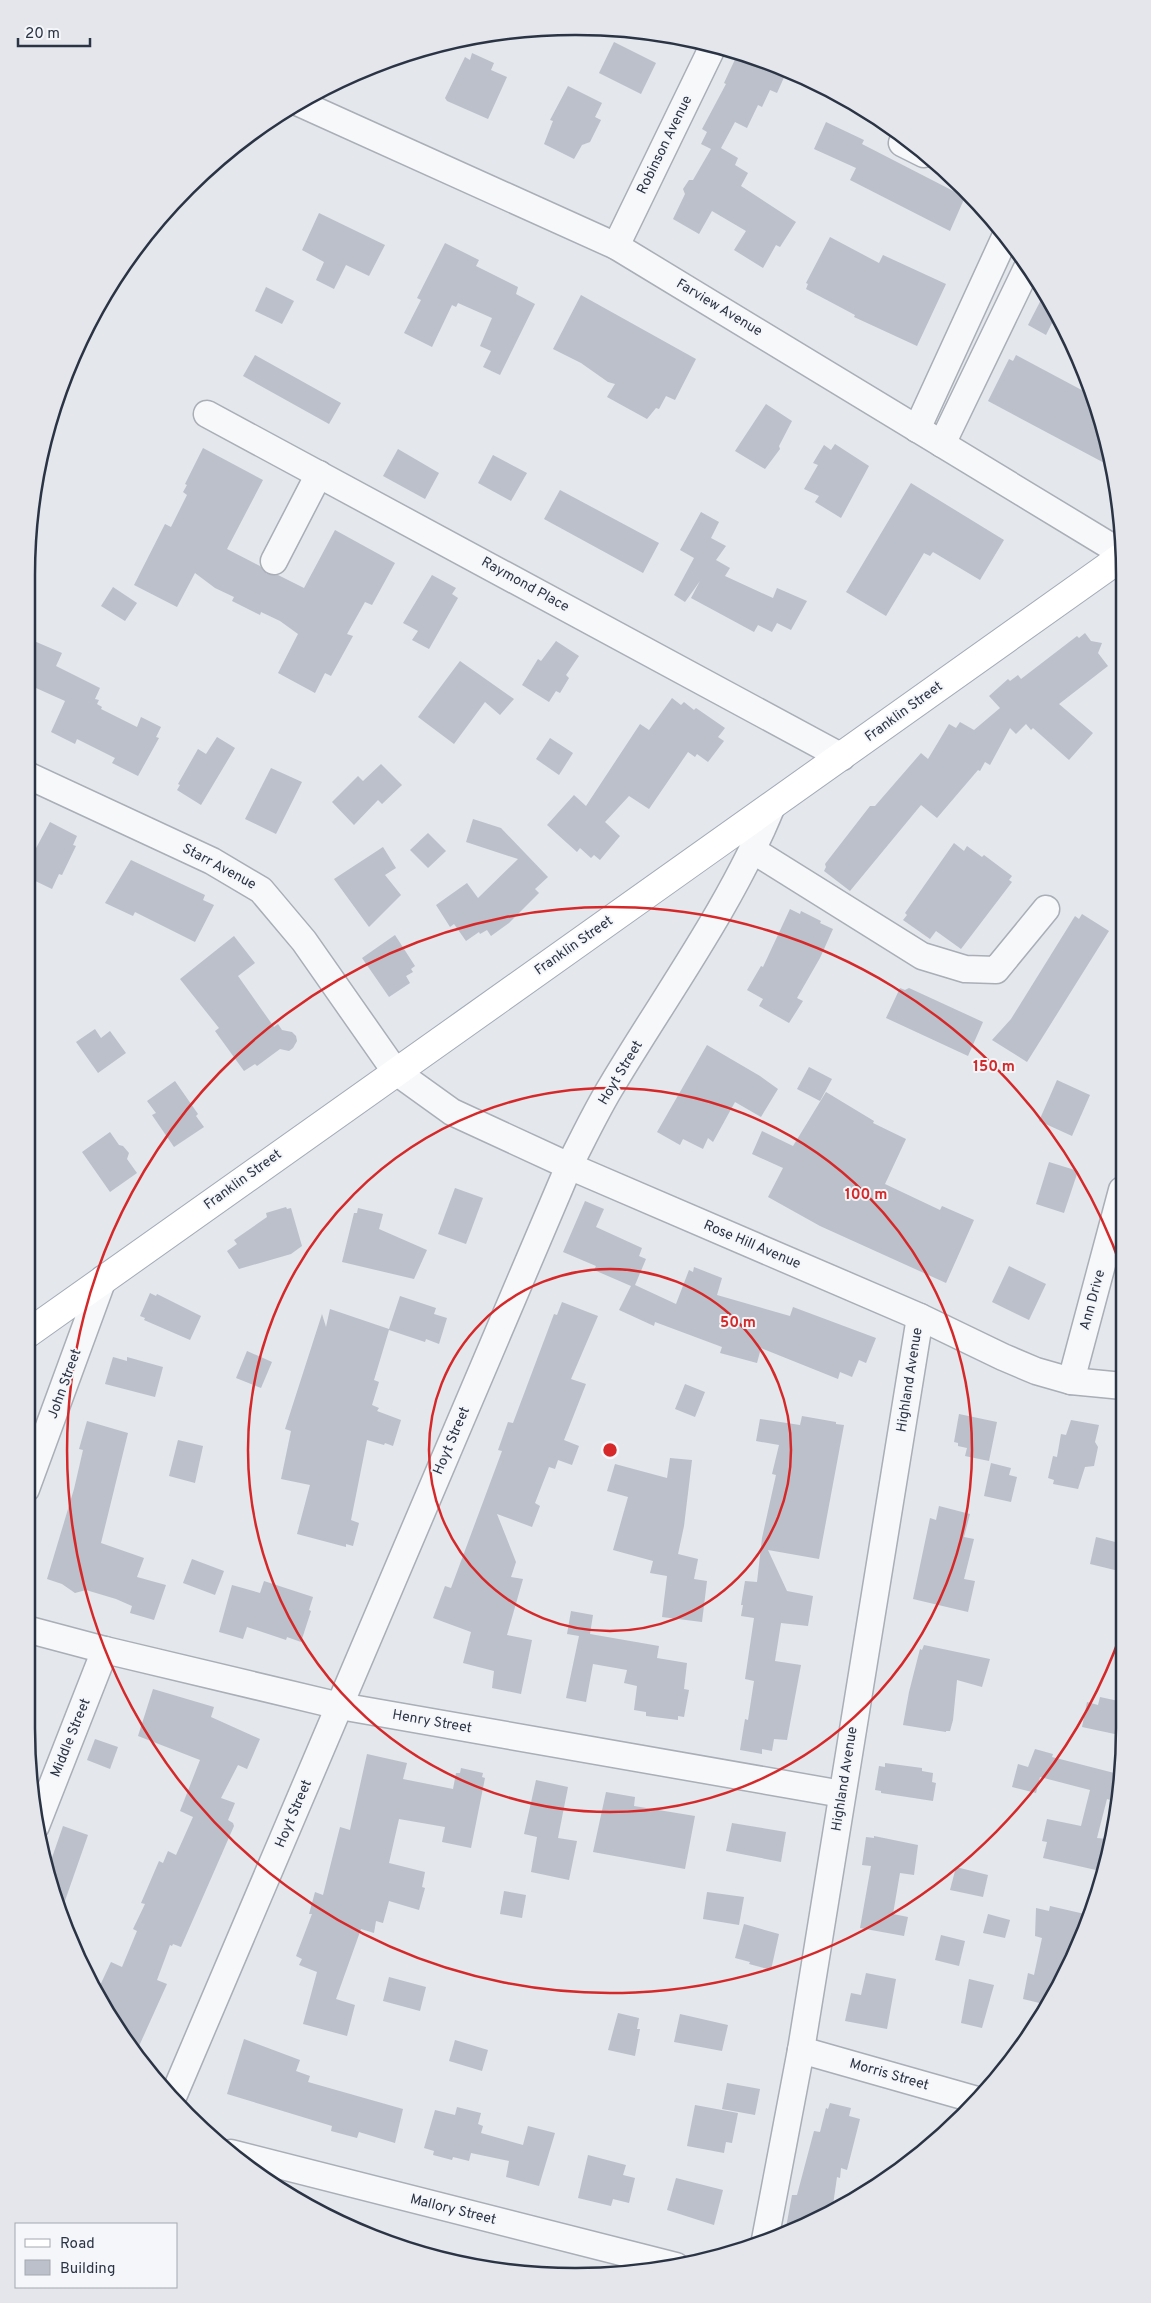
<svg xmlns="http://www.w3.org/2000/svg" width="1151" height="2303" font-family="Overpass,sans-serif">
<rect width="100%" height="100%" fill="#e4e7ec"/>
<g fill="#bbc0ca">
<polygon points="614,42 656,63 641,94 599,73"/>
<polygon points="472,53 494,63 491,70 507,77 488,119 447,101 445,98 465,57 470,60"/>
<polygon points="738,53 781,69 780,71 786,73 777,93 770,90 762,107 758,105 747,128 735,122 721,148 738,158 735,165 748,173 741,186 796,222 780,247 776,245 763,268 734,250 746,231 712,211 699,234 673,219 685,194 683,189 689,180 693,180 711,149 701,144 707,132 702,129 726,84 724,83"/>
<polygon points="568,86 602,103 595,117 601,120 590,142 582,145 574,159 544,144 553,121 550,120"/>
<polygon points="826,122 864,140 862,144 965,197 950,231 850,180 856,168 814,149"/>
<polygon points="319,213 385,245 369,276 346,265 334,289 316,280 324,262 302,250"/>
<polygon points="830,237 879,263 883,255 946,284 917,346 854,317 855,315 806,289 808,284 806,283"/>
<polygon points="445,243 479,260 476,266 518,287 516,294 535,304 500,375 483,367 491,351 480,346 492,318 458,303 456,307 452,305 432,347 404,333 421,300 417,298"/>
<polygon points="266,287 294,301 282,324 255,311"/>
<polygon points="581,295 696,359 675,400 666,396 659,409 656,408 647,419 607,397 615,384 608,382 581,363 553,349"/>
<polygon points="1043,296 1055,317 1046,335 1028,325"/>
<polygon points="255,355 341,403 329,424 243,376"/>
<polygon points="1016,355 1091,395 1110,466 988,401 1009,359 1013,361"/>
<polygon points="766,404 792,421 779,446 780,449 765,469 735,451"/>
<polygon points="835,444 869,466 841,518 815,502 819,496 804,489 818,465 813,463 824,445 831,450"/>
<polygon points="203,448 263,480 227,549 260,566 267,574 278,575 304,588 335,530 395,563 372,605 365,602 347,634 353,636 331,676 325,673 315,693 278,673 298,634 280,621 261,612 260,615 232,601 234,597 215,588 195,573 177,607 134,585 165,524 171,527 187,495 183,492 187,485 185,484"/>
<polygon points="398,449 439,473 425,499 383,476"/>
<polygon points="493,455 527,473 511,501 478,483"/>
<polygon points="911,483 1004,540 980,580 933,552 930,556 924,553 886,616 846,592"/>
<polygon points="560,490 659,543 643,573 544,519"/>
<polygon points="701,512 719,522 711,538 726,546 716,560 730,568 725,576 773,598 777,588 807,601 791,630 777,623 772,632 758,625 754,632 691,598 700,581 685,602 674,595 694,558 680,550"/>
<polygon points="432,575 456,588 452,594 458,598 429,649 412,640 418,631 403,623"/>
<polygon points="113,587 137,603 125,621 101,606"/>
<polygon points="1085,633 1091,641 1102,643 1098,653 1108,666 1059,704 1093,733 1069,760 1033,728 1031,730 1026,724 1016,734 1010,728 990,765 985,762 980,771 978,770 937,818 921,805 850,891 824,871 826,867 825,864 870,806 875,806 921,753 928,759 949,724 956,728 960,722 974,730 1000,708 989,696 1008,679 1010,681 1018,675 1021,679 1077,636 1079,638"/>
<polygon points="27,638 62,653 56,666 100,688 95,699 99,700 97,704 102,707 101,709 137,727 141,717 161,727 156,737 159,738 138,776 112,763 115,758 77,739 75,744 51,732 65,701 27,684"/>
<polygon points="556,641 579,656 566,675 569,678 560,693 556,691 549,702 522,685 538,659 541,661"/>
<polygon points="460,661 514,699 500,715 485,702 454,744 418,717"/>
<polygon points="672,698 681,705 684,702 694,710 696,708 725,728 718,737 724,741 708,762 697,754 695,757 688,752 649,809 629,796 605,822 620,836 600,860 594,855 591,858 580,848 577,852 547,825 574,795 586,806 640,724 649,730"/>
<polygon points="217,737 235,748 201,805 177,790 180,785 178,784 198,749 206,754"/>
<polygon points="550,738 573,753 559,775 536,759"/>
<polygon points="381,764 402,785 382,804 378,800 354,825 332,802 358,776 363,781"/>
<polygon points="271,768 302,782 276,834 245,819"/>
<polygon points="473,819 501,828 548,877 535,889 539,893 509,923 491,936 487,930 480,934 479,932 466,941 454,924 450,927 436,905 467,883 478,898 518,859 466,842"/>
<polygon points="50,822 77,836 73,845 76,846 62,875 59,874 52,889 27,877 27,865"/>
<polygon points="428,833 446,851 428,868 410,850"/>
<polygon points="954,843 964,851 967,846 982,857 984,855 1012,876 1009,880 1012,882 961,949 936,931 930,939 903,920 907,915 905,913"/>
<polygon points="383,847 396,868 385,875 401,895 369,927 334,879"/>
<polygon points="131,860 205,895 203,900 214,905 195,942 135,912 133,916 105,903"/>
<polygon points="790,909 800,914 801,911 821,921 820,923 833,929 820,958 797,998 803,1001 789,1023 759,1006 763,999 747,990 761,966 763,967"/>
<polygon points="1082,914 1109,931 1027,1062 992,1040 1011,1019 1075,916 1079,919"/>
<polygon points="395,935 415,966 411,969 413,972 406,976 410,983 389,997 362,958"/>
<polygon points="234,936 255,963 238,976 274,1027 278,1024 282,1030 292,1032 296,1036 297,1041 293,1048 289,1051 280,1049 257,1066 255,1064 244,1071 215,1031 219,1028 180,979"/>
<polygon points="900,988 905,990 909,988 983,1022 968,1056 886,1018"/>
<polygon points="95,1029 101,1038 110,1031 126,1053 98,1073 76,1042"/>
<polygon points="707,1045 760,1076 778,1089 761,1117 735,1102 713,1142 708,1138 703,1149 683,1139 680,1145 657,1132"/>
<polygon points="809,1067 832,1079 820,1101 797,1089"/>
<polygon points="1057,1080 1090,1095 1072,1136 1039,1121"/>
<polygon points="175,1081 198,1114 196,1116 204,1127 174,1147 152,1115 156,1113 147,1101"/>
<polygon points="826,1092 874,1121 873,1123 906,1139 885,1184 940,1210 942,1206 974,1220 946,1283 820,1226 768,1197 783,1168 752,1154 762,1131 793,1146"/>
<polygon points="110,1132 119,1145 123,1146 129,1153 127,1159 137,1173 110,1192 82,1152"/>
<polygon points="1049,1162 1078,1171 1064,1213 1036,1204"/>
<polygon points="455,1188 483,1198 466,1244 438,1234"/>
<polygon points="585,1201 604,1209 596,1227 642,1248 639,1256 646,1259 635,1285 676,1304 689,1270 693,1272 694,1267 722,1278 717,1295 790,1316 793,1307 876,1338 866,1363 859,1360 852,1377 840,1372 838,1379 761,1348 757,1363 720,1353 722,1347 655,1322 654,1326 619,1310 631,1286 594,1270 596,1266 563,1252"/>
<polygon points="286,1207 287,1209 291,1208 302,1246 291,1254 239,1269 227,1251 237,1244 234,1240 267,1217 266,1213"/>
<polygon points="358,1208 383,1214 379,1229 427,1250 414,1279 342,1262 354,1213 357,1213"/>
<polygon points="1009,1266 1046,1284 1029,1320 992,1302"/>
<polygon points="150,1293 156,1296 157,1294 201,1316 190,1340 144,1320 145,1318 140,1316"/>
<polygon points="400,1296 436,1308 434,1314 447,1318 439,1344 426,1339 425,1342 389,1330 374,1380 379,1382 372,1405 379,1408 377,1411 401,1420 393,1446 385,1443 384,1445 367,1440 351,1520 359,1523 353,1546 346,1544 346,1547 297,1534 310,1485 281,1479 291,1431 285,1429 322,1314 326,1327 330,1309 389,1329"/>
<polygon points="562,1302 598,1316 571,1379 586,1384 564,1440 579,1446 572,1465 558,1460 555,1469 549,1467 535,1503 540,1506 532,1527 497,1514 516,1562 511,1577 523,1579 507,1635 532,1640 521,1694 492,1688 494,1671 463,1663 471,1632 433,1618 445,1586 451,1588 502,1451 498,1450 508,1422 513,1423 554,1314 557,1315"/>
<polygon points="247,1351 272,1362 261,1388 236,1378"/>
<polygon points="113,1357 127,1361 127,1357 163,1367 155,1397 105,1384"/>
<polygon points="685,1384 705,1392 695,1417 675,1409"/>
<polygon points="959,1414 997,1422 989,1461 965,1456 967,1448 958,1446 958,1443 954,1442"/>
<polygon points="802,1416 836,1422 836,1424 844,1425 819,1559 768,1550 787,1591 813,1596 808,1626 781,1623 775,1661 801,1665 787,1740 774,1739 772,1751 762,1749 762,1754 740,1750 745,1719 748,1720 754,1681 745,1679 754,1618 741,1616 743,1605 741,1605 745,1581 757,1582 762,1538 776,1475 772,1474 779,1445 756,1441 760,1419 800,1425"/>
<polygon points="1071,1420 1099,1425 1095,1442 1098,1447 1094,1466 1085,1467 1078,1489 1053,1484 1054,1480 1048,1478 1053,1456 1057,1457 1061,1434 1066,1435"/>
<polygon points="87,1421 128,1433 101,1543 144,1558 137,1577 166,1585 154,1620 130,1613 132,1606 116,1599 86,1590 75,1593 62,1584 47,1579 74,1489 83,1450 79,1449"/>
<polygon points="178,1440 203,1446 195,1483 169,1476"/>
<polygon points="670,1458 692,1460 684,1526 678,1554 698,1559 694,1579 707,1581 702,1622 662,1617 667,1576 650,1573 653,1561 613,1550 628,1497 607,1491 615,1464 667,1478"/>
<polygon points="991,1463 1011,1468 1009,1475 1017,1477 1011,1502 984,1496"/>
<polygon points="939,1506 970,1514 964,1537 974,1539 964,1579 975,1581 968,1612 913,1599 930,1518 936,1520"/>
<polygon points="1096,1537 1123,1544 1123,1572 1090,1564"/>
<polygon points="192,1559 224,1571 215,1595 183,1583"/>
<polygon points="264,1581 313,1597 309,1610 311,1611 301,1642 287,1637 286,1640 247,1627 243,1639 219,1632 232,1585 260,1593"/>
<polygon points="571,1611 593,1615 590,1634 659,1646 657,1658 687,1663 684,1689 689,1690 684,1717 678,1716 678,1720 646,1716 646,1712 634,1710 637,1686 624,1683 627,1670 593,1664 586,1702 566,1698 579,1636 567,1634"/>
<polygon points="924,1645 990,1659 982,1687 957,1680 953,1720 950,1731 946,1731 946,1732 903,1725 909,1692 920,1649 922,1650"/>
<polygon points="153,1689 214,1707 211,1717 260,1739 247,1769 238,1765 221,1798 235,1803 228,1820 233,1823 234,1826 181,1947 173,1944 172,1946 170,1945 157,1980 167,1984 135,2055 96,1994 111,1962 122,1967 137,1931 133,1929 145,1904 141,1903 159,1861 163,1863 168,1851 176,1855 193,1817 180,1811 200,1760 138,1736"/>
<polygon points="1100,1697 1123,1702 1124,1736 1082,1727 1087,1702 1098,1705"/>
<polygon points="95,1739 118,1747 110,1769 87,1760"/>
<polygon points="1035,1749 1053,1754 1052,1757 1122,1775 1117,1802 1107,1799 1097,1838 1107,1839 1100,1869 1096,1868 1096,1870 1043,1858 1047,1842 1042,1841 1047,1819 1081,1826 1090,1790 1040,1777 1036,1793 1012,1787 1018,1764 1028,1767"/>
<polygon points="367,1754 407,1763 403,1779 453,1789 456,1773 460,1773 461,1768 483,1773 482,1777 485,1778 471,1848 442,1842 445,1827 399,1819 389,1863 425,1872 422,1887 425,1888 419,1910 389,1901 383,1923 376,1921 374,1933 361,1929 336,1999 355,2005 347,2036 303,2024 317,1972 299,1965 302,1959 296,1956 312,1914 309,1914 315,1892 323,1895 340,1827 350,1830"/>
<polygon points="885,1763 922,1768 922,1771 933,1773 932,1782 936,1783 933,1801 881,1793 881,1791 875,1790 879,1766 885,1767"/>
<polygon points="536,1780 568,1787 558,1838 577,1841 569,1880 531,1872 537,1837 524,1834"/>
<polygon points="606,1792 635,1797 634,1806 695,1816 685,1869 593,1852"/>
<polygon points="732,1823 786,1832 781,1862 726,1851"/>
<polygon points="63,1826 88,1835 60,1915 47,1872"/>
<polygon points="874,1836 918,1845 914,1875 900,1873 893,1914 908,1917 904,1936 860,1928 871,1866 862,1865 866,1837 874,1838"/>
<polygon points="956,1867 988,1875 983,1897 950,1890"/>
<polygon points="504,1891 526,1895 522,1918 500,1914"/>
<polygon points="707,1892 744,1897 739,1925 703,1919"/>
<polygon points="1050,1906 1089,1915 1068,1970 1048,2005 1023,1999 1028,1973 1034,1975 1042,1938 1035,1936 1036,1908 1049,1911"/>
<polygon points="988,1914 1010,1920 1005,1938 983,1933"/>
<polygon points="744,1924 779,1934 771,1970 749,1964 750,1962 735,1958"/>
<polygon points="941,1935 965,1941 959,1966 935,1960"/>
<polygon points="866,1973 896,1979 887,2029 845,2021 851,1993 861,1995"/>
<polygon points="389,1977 426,1987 420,2011 383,2001"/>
<polygon points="969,1979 994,1985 982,2028 961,2023"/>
<polygon points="618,2013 639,2018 637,2029 640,2029 635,2056 608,2050"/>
<polygon points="680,2014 728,2025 722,2051 674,2042"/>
<polygon points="244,2039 300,2060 296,2071 310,2076 308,2082 403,2109 395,2143 359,2132 357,2138 331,2131 332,2126 227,2094"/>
<polygon points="455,2040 488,2050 482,2071 449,2061"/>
<polygon points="727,2083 760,2089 755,2115 722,2109"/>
<polygon points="830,2103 851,2108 849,2116 860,2119 847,2170 841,2168 840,2178 837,2177 832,2212 818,2220 785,2233 792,2195 797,2195 814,2131 820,2132 826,2108 828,2109"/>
<polygon points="695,2105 738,2113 732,2143 726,2142 724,2153 687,2146"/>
<polygon points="457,2107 481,2113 478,2124 483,2126 481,2133 523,2145 528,2126 555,2133 539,2186 506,2177 509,2161 471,2153 469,2161 453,2157 452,2160 433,2155 434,2151 424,2148 435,2110 455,2115"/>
<polygon points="588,2155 626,2165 623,2175 635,2178 629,2203 613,2199 611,2206 578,2198"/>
<polygon points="676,2178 723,2190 714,2225 667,2210"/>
</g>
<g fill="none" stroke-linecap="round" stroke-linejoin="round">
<g stroke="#a9aeb7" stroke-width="29">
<g id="minor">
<polyline points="297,102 616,246 1120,552"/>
<polyline points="902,143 924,154"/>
<polyline points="616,246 714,44"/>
<polyline points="207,414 842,757"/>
<polyline points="917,429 1006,235"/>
<polyline points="942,444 1027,268"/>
<polyline points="274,561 319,474"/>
<polyline points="27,775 212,861 261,890 304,941 395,1071 452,1112 569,1166 920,1317 1003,1357 1036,1371 1071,1381 1123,1386"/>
<polyline points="754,851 922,956 965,969 996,970 1046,909"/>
<polyline points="1071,1381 1122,1190"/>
<polyline points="26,1489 103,1279"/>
<polyline points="26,1629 105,1650 340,1706 842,1794"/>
<polyline points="36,1826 105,1650"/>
<polyline points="801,2050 977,2100"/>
<path d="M173,2097L569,1166C583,1139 596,1111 612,1085C667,993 731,906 772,806"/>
<polyline points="231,2153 676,2266"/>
<polyline points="765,2240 801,2050 920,1317"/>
</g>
</g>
<g stroke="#a3abb8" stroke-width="30">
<path id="major" d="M27,1334C391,1075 757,818 1120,558"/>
</g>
<use href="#minor" stroke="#f7f8fa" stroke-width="26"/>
<use href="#major" stroke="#fff" stroke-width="28"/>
</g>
<g fill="none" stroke="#d62828" stroke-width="2.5">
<circle cx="610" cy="1450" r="181"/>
<circle cx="610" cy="1450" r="362"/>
<path d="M1122 1631A543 543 0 1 1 1122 1269"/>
</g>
<g text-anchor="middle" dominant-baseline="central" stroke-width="4" stroke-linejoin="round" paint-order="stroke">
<g font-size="14" fill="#2b3445" stroke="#f4f6f9">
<text transform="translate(665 145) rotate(-64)">Robinson Avenue</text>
<text transform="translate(719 308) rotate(31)">Farview Avenue</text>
<text transform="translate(525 585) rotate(29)">Raymond Place</text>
<text transform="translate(904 712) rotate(-36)">Franklin Street</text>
<text transform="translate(219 867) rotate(28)">Starr Avenue</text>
<text transform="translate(574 946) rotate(-35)">Franklin Street</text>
<text transform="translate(621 1073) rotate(-59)">Hoyt Street</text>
<text transform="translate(243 1180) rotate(-36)">Franklin Street</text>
<text transform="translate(752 1245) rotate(23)">Rose Hill Avenue</text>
<text transform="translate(1093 1300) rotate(-75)">Ann Drive</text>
<text transform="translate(910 1380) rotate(-81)">Highland Avenue</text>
<text transform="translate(65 1384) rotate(-70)">John Street</text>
<text transform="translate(452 1441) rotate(-67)">Hoyt Street</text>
<text transform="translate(432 1722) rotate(10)">Henry Street</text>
<text transform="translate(71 1738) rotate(-68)">Middle Street</text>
<text transform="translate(845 1779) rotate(-81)">Highland Avenue</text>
<text transform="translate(294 1814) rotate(-67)">Hoyt Street</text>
<text transform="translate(889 2075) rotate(16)">Morris Street</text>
<text transform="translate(453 2210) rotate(14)">Mallory Street</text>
</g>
</g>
<path d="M0 0H1151V2303H0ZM575 35H576A540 540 0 0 1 1116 575V1728A540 540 0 0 1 576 2268H575A540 540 0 0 1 35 1728V575A540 540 0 0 1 575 35Z" fill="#e4e6eb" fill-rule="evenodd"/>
<path fill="none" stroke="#2b3445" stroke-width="2.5" d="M575 35H576A540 540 0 0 1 1116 575V1728A540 540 0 0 1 576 2268H575A540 540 0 0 1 35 1728V575A540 540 0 0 1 575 35Z"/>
<circle cx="610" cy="1450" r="8" fill="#d62828" stroke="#f4f6f9" stroke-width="2.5"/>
<g font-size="15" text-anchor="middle" font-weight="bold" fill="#d62828" stroke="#f4f6f9" stroke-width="4" stroke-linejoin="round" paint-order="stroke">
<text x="994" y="1071">150 m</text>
<text x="866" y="1199">100 m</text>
<text x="738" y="1327">50 m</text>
</g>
<rect x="15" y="2223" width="162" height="65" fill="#f4f6f9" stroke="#a4a8b1"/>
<rect x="25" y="2239" width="25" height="8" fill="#ffffff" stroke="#a4a8b1"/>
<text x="60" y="2248" font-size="15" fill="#2b3445">Road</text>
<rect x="25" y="2260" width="25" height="15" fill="#bbc0ca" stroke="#a4a8b1"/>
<text x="60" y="2273" font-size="15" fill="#2b3445">Building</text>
<path d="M18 38v8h72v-8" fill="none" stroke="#2b3445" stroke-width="2.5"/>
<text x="25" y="38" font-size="15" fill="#2b3445" stroke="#f4f6f9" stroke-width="4" paint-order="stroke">20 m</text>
</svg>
